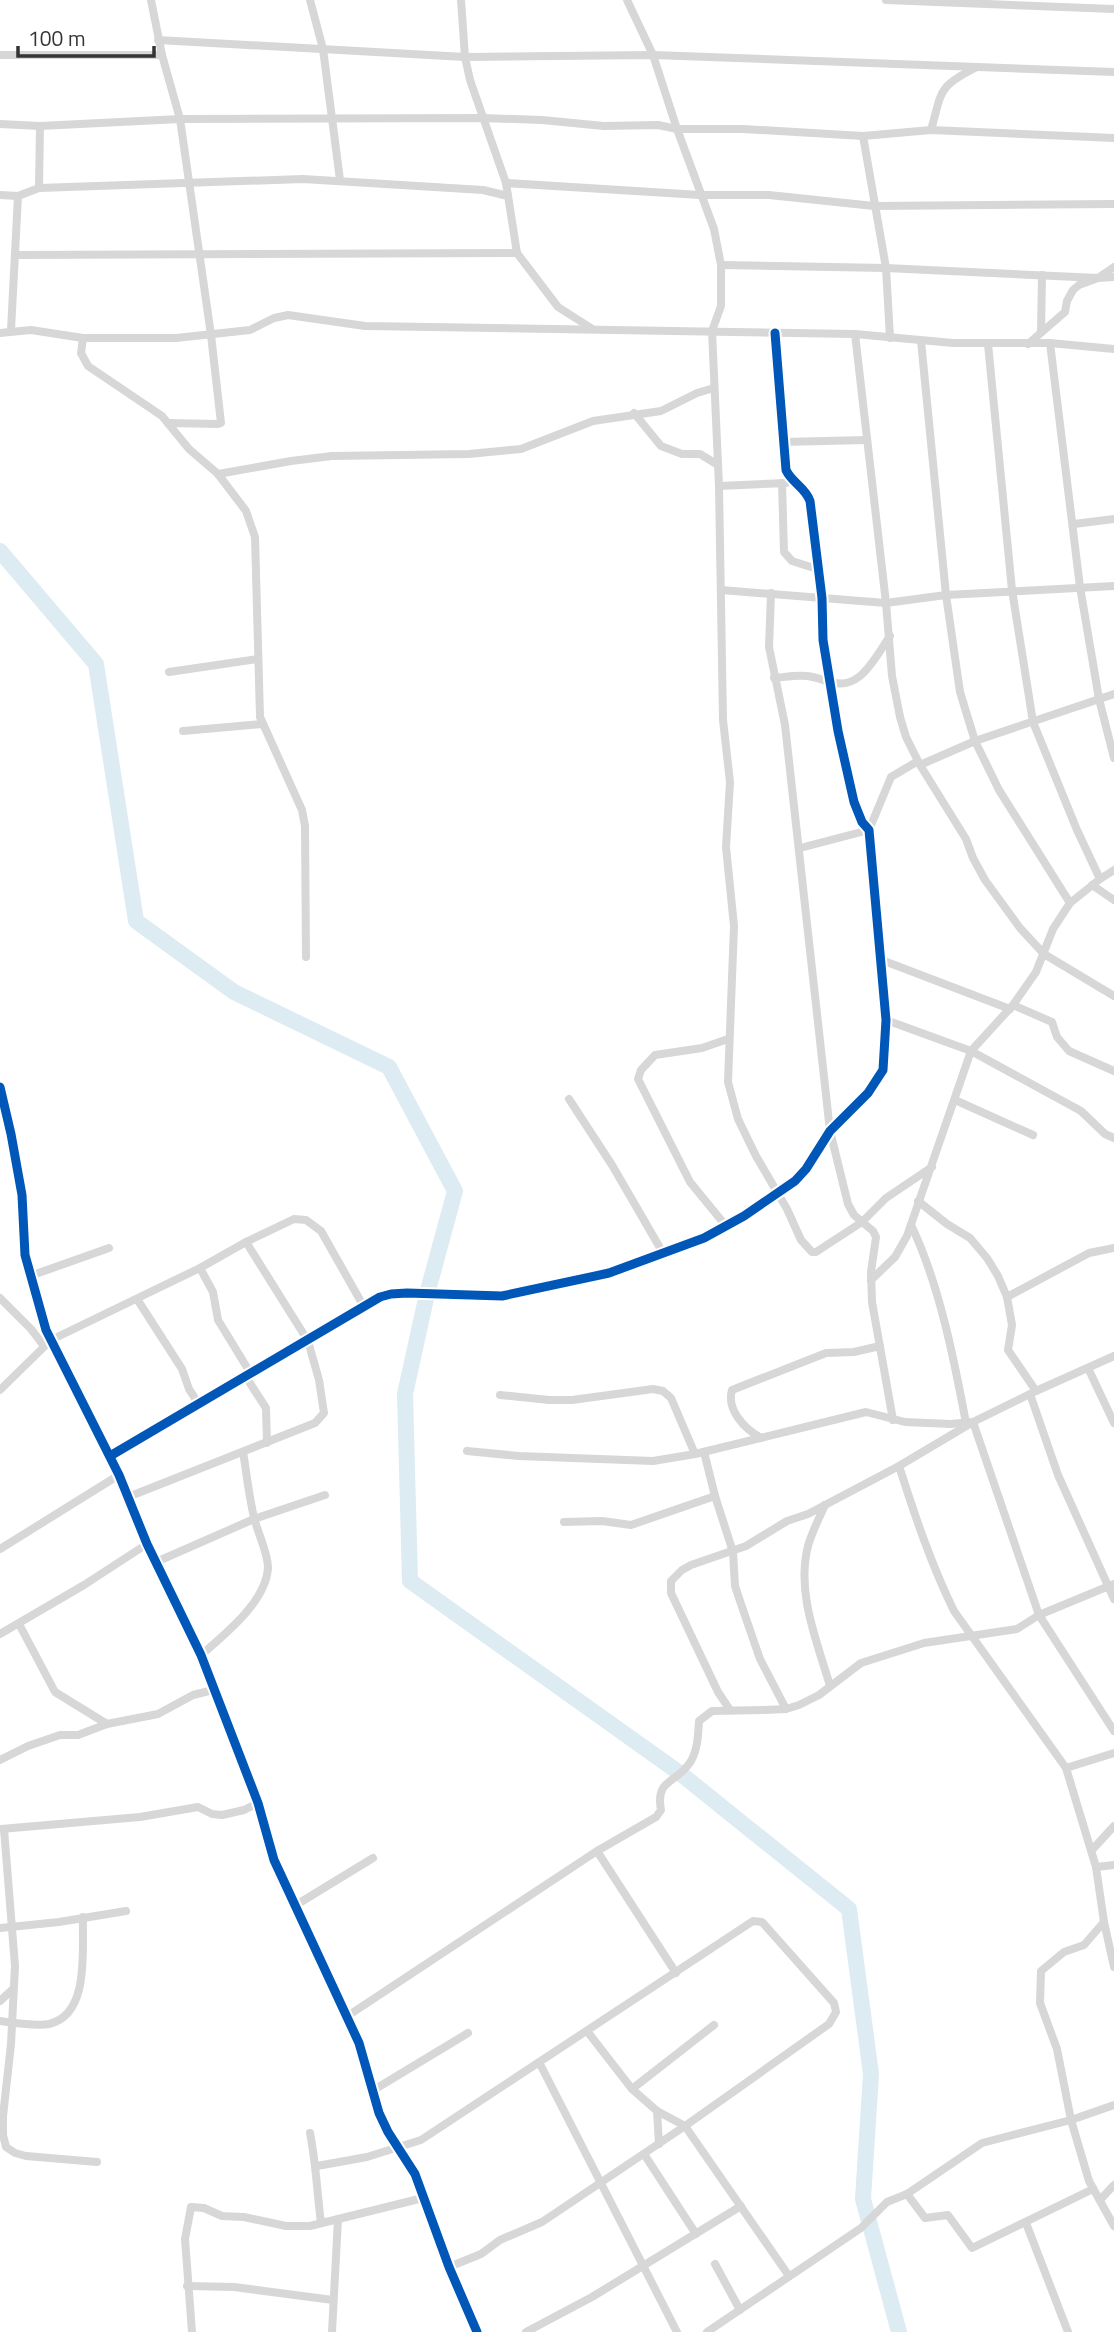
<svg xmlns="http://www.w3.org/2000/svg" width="1114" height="2332" font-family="'Titillium Web',sans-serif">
<rect width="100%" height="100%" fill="#fff"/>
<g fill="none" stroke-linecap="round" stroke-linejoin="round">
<polyline stroke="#ddebf3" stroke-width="16" points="0,551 96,664 136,921 234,992 389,1067 455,1191 427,1294 405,1394 410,1581 681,1774 849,1909 871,2074 863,2199 899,2332"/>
<g stroke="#d7d7d7" stroke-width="8">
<polyline points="151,0 162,55 180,119 211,335 221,423 218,424 168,423"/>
<polyline points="310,0 323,49 340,180"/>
<polyline points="461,0 465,57 470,80 506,183 517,253 558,307 591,328"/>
<polyline points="627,0 653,55 677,129 714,229 721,265 721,306 712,331 719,486 723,720 730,782 726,847 734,926 728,1082 738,1119 756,1156 787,1209 801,1240 812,1252 816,1252 862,1222 886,1198 932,1167"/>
<polyline points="886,0 1114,9"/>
<polyline points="158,40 465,57 653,55 1114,72"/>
<polyline points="0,55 162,55"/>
<polyline points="0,124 40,126 180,119 482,118 542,120 604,126 658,125 677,129 743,129 863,136 931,130 1114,138"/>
<path d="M931,130C942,92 937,87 975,68"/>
<polyline points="863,136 886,268 890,338"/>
<polyline points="506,183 700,195 769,195 874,206 1114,204"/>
<polyline points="39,188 40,126"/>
<polyline points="0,195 18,196 39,188 303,179 483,190 508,196"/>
<polyline points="15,255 517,253"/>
<polyline points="721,265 886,268 1098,278 1114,277"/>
<polyline points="11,330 18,196"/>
<polyline points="1041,332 1042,275"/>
<polyline points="0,333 31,330 83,338 176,338 250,330 274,318 288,315 365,326 855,334 953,343 1050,343 1114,349"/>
<polyline points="855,334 886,603 892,676 900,717 906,737 920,765 966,839 973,858 985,880 1020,928 1044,954 1114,996"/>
<polyline points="83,338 81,353 88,366 162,416 189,449 218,474 246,511 255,537 260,717 302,810 305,826 306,957"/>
<polyline points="921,341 946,595 960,692 975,741 999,790 1070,903"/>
<polyline points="1050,343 1080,587 1099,699 1114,758"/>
<polyline points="988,344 1012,590 1033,722 1077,830 1100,879"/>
<polyline points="1028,344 1065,312 1067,301 1073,290 1079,285 1098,278 1114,267"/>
<polyline points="634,413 661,446 682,454 700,454 718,465"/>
<polyline points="782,442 867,440"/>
<polyline points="218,474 291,461 332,456 469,454 521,449 593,421 661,411 697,393 714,388"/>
<polyline points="782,483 784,552 792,561 817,569"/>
<polyline points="719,486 786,483"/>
<polyline points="1074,524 1114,519"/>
<polyline points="721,590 886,603 946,595 1114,586"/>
<polyline points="771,593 769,647 785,725 830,1131 848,1204 854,1215 873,1231 876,1237 871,1272 872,1302 893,1420"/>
<polyline points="169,672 258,659"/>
<path d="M774,678C785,677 796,675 807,676C826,678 840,692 860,676C872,666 881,649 890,636"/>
<polyline points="183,731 262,724"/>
<polyline points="920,765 975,741 1114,694"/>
<polyline points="800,848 869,830 891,777 918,761"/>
<polyline points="1092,885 1114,900"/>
<polyline points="879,959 1010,1009"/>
<polyline points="1013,1005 1052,1022 1057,1037 1069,1051 1114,1071"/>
<polyline points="886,1020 971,1051 1081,1111 1105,1134 1114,1138"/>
<polyline points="0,1087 11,1134 22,1195 25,1255 46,1330 119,1475 147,1544 201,1655 258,1803 274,1860 359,2043 379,2113 388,2132 415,2174 449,2267 477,2332"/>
<polyline points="569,1099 612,1165 663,1253"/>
<polyline points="955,1100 1033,1135"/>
<polyline points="918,1201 947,1224 970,1238 987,1258 998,1276 1007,1297 1012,1325 1008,1350 1036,1391"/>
<path d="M911,1225C939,1283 954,1359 966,1423"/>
<polyline points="726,1226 690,1182 638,1079 641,1070 655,1055 702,1048 728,1039"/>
<polyline points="200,1268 213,1292 218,1320 251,1374"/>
<polyline points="30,1276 109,1248"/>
<polyline points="871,1280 895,1257 907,1236 971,1051 1013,1005 1036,972 1053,929 1070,903 1100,879 1114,870"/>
<polyline points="1007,1297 1089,1253 1114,1248"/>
<polyline points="0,1298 31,1329 44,1346"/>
<polyline points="137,1299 182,1369 189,1389 198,1403"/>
<polyline points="1088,1368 1114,1423"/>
<polyline points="246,1377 266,1408 267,1443"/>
<polyline points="0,1390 51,1340 200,1268 246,1242 294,1219 306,1220 321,1231 364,1307"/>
<polyline points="1030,1394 1058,1475 1114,1599"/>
<polyline points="500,1395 549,1400 572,1400 653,1389 663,1391 671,1398 695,1454"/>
<path d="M761,1438C745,1429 726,1410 732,1390L826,1353L854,1352L880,1346"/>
<polyline points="467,1451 519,1456 653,1461 695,1454 866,1412 905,1422 950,1424 973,1422 1039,1615 1114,1731"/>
<polyline points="704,1452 715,1496 733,1552 735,1586 741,1604 760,1659 786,1709"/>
<path d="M110,1456L380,1297L391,1294L407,1293L502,1296L609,1273L704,1238L744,1216L795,1181L806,1169L830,1131L868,1093L883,1070L886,1020L869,830L862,822L854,802L838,731L823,640L822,598L810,501C805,487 792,483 786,470L775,333"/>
<path d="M899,1466C915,1516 931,1564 954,1611L1066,1768L1096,1867L1104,1922L1114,1967"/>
<polyline points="128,1497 315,1423 324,1413 319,1380 308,1341 246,1242"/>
<path d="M825,1505C819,1518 812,1532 808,1546C796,1593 817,1641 830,1686"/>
<polyline points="564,1522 602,1521 631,1525 715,1496"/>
<polyline points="0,1549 119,1475"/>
<polyline points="156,1562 254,1519 325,1495"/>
<polyline points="19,1624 55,1692 107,1724"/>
<polyline points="0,1634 84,1585 147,1544"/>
<path d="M201,1655C224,1635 266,1602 268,1568C268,1553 259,1536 255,1521C249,1499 247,1475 243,1452"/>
<polyline points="730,1710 718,1692 671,1593 671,1581 682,1570 691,1565 746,1546 787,1521 808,1514 899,1466 973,1422 1036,1391 1114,1356"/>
<polyline points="0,1760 28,1746 60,1735 78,1735 107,1724 158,1714 193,1695 213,1690"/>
<polyline points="1066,1768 1114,1753"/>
<polyline points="1,1829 140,1817 198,1807 212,1814 222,1815 244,1810 258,1803"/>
<polyline points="4,1829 15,1966 11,2044 3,2116 3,2135 6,2147 15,2153 26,2156 97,2162"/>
<polyline points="1092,1850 1114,1826"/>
<polyline points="597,1851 676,1973"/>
<polyline points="1096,1867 1114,1865"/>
<polyline points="296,1905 373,1858"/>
<polyline points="1104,1922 1084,1945 1064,1952 1041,1971 1040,2003 1057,2049 1071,2120 1089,2181 1114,2226"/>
<polyline points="0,1928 59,1922 126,1911"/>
<polyline points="0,2001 13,1989"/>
<path d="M346,2017L597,1851L656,1817L661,1810C655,1778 677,1784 691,1761C698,1749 698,1734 699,1721L712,1711L765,1710L786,1709L799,1705L819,1695L861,1663L924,1643L1017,1629L1039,1615L1114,1584"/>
<path d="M0,2021C12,2023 38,2026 49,2024C90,2015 82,1950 83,1917"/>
<polyline points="587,2031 632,2089 657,2111 685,2126 789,2276"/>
<polyline points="539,2062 677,2332"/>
<polyline points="632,2089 714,2025"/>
<polyline points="372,2091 468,2033"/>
<polyline points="657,2111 659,2144"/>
<path d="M310,2133C316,2163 317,2192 321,2223"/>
<polyline points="644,2154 696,2234"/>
<polyline points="317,2166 367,2157 421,2140 753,1921 762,1922 834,2003 836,2012 829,2024 685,2126 542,2222 500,2240 481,2254 449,2267"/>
<polyline points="907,2194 925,2218 948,2215 972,2248 1093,2189"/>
<polyline points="1100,2200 1114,2185"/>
<polyline points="1026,2223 1068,2332"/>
<polyline points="715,2264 740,2310"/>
<polyline points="187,2286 234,2287 333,2300"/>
<polyline points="192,2332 185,2239 191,2207 204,2208 222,2216 244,2217 286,2226 310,2226 423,2198"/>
<polyline points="332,2332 338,2219"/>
<polyline points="526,2332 592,2297 741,2206"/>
<polyline points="707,2332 861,2228 887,2202 907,2194 982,2143 1071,2120 1114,2105"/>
</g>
<g stroke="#fff" stroke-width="13">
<g id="cycleway">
<polyline points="0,1087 11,1134 22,1195 25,1255 46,1330 119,1475 147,1544 201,1655 258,1803 274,1860 359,2043 379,2113 388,2132 415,2174 449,2267 477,2332"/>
<path d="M110,1456L380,1297L391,1294L407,1293L502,1296L609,1273L704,1238L744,1216L795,1181L806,1169L830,1131L868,1093L883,1070L886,1020L869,830L862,822L854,802L838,731L823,640L822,598L810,501C805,487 792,483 786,470L775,333"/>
</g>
</g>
<use href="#cycleway" stroke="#0057b8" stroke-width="9"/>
</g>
<path d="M18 46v10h136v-10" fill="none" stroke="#333333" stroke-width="3.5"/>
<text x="28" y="46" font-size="21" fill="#333333" stroke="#ffffff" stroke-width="5" paint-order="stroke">100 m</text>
</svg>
